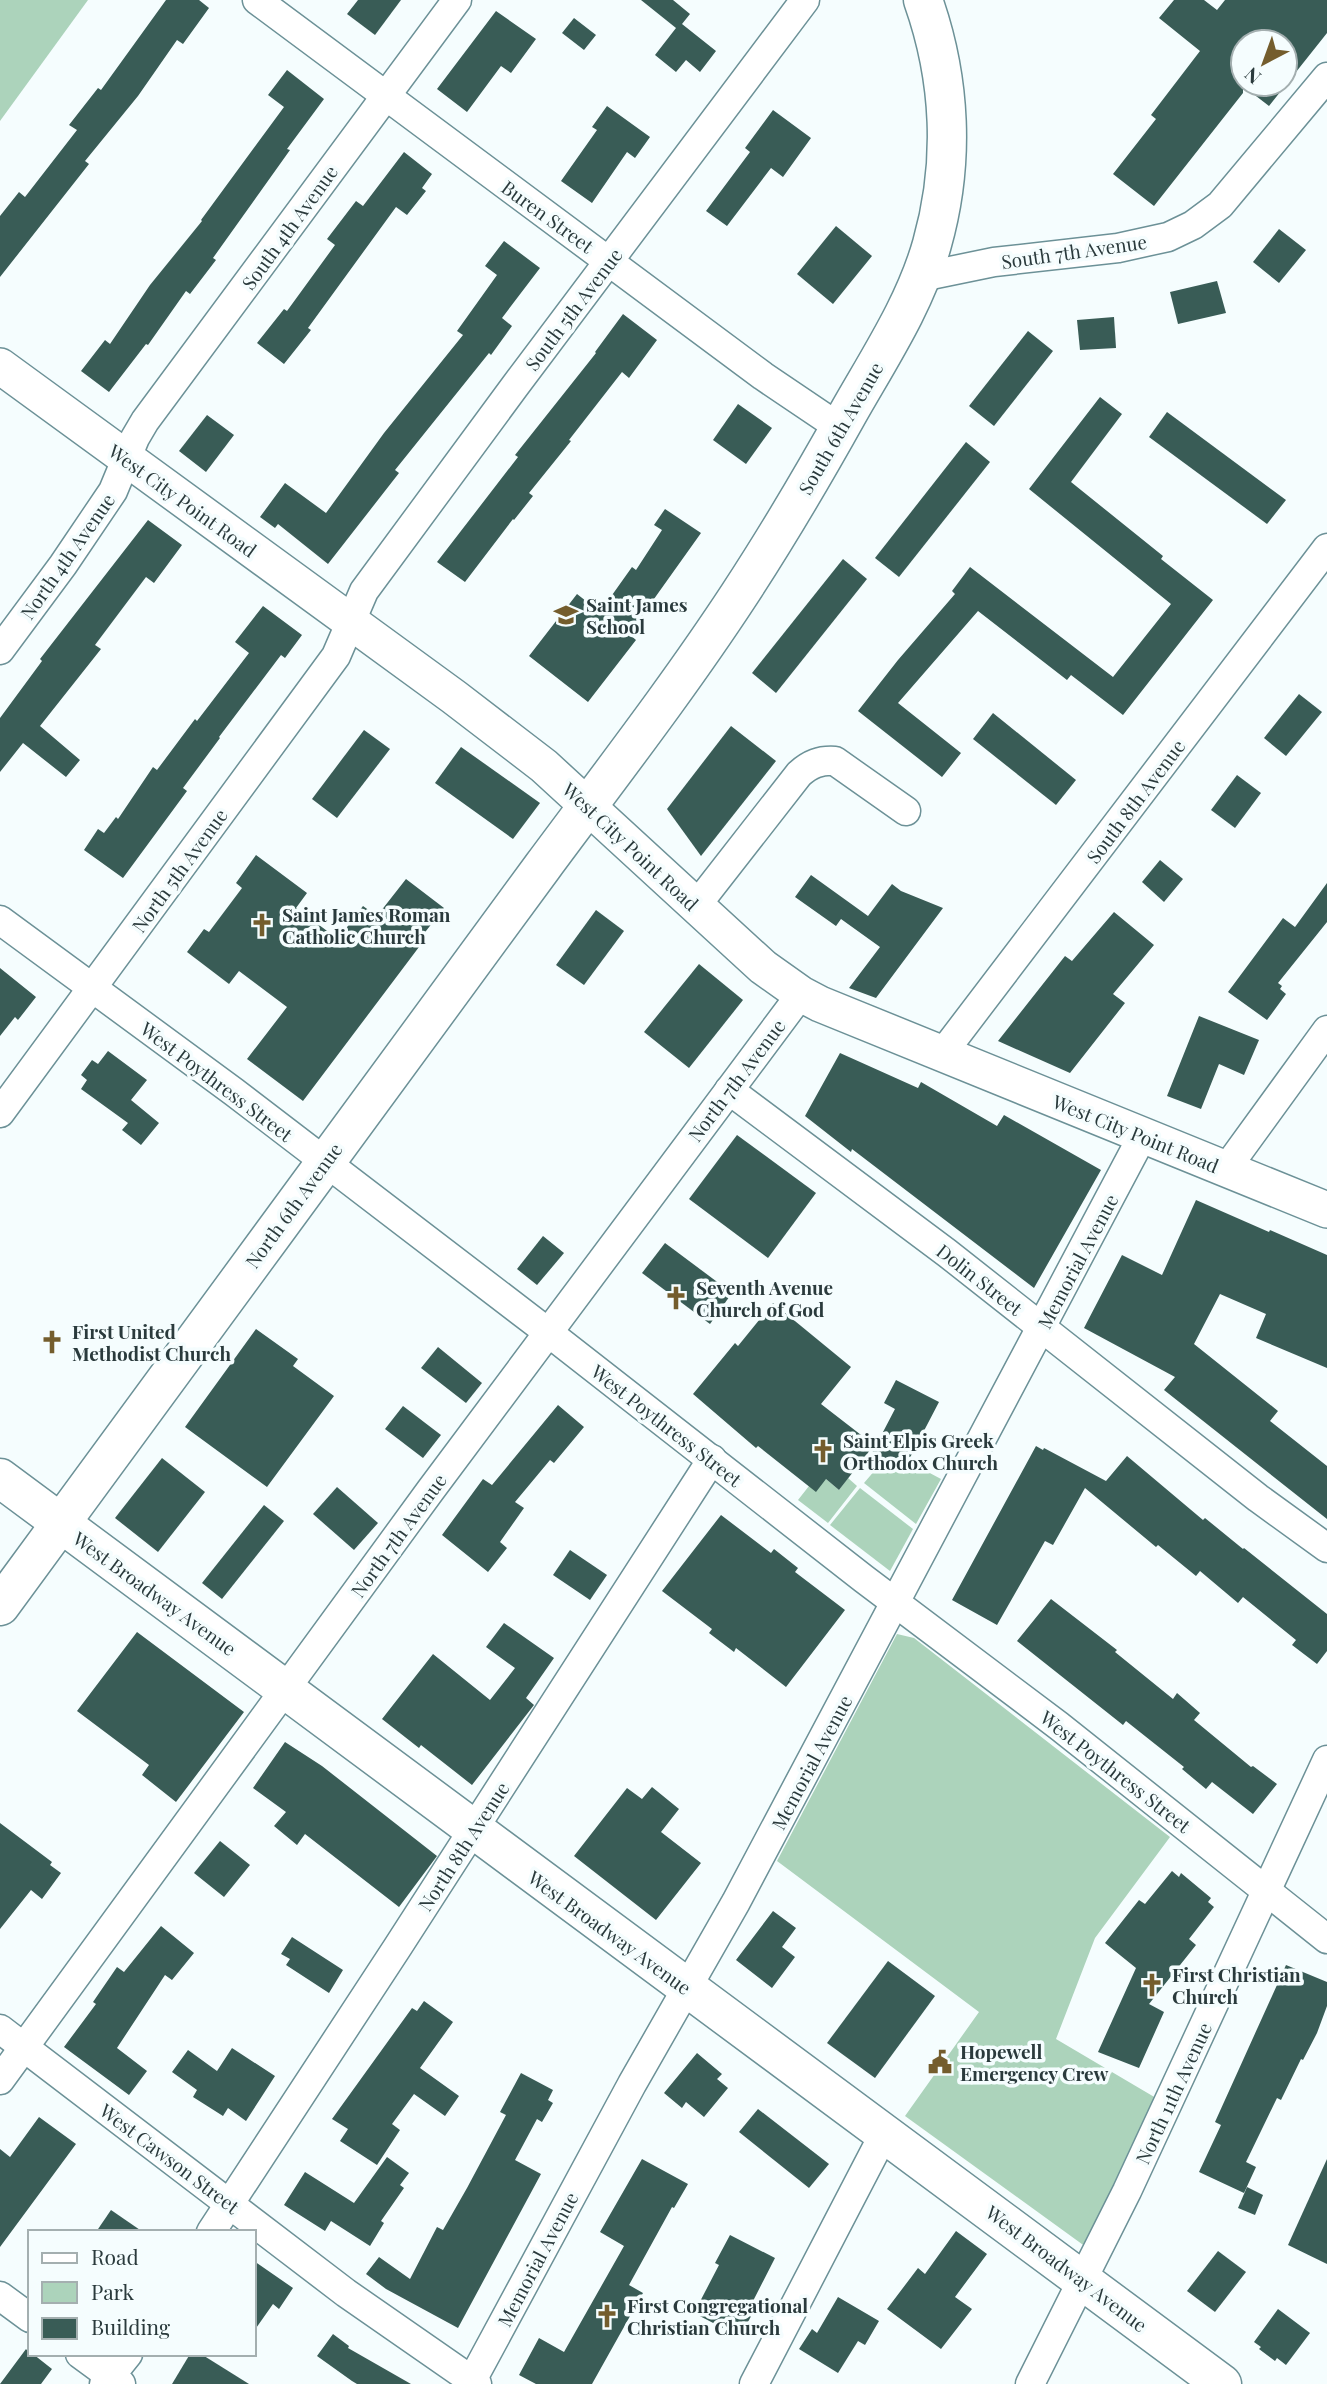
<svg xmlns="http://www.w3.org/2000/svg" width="1327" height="2384" font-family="'Playfair Display',serif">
<rect width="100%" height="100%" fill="#f5fdfe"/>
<g fill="#acd3bb">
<polygon points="0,0 88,0 0,121"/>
<polygon points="882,1462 904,1474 911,1463 941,1479 916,1524 864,1483"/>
<polygon points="848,1478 857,1486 828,1523 798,1500 809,1486 826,1479 839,1490"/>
<polygon points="860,1488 913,1529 890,1571 830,1525"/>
<polygon points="897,1634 914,1638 1170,1837 1095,1938 1056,2039 1156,2098 1086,2247 905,2116 979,2012 777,1861"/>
</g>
<g fill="#395c56" fill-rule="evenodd">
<polygon points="166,0 199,0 209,8 183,44 177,40 138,96 85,161 89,164 0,277 0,216 19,192 25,197 77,130 69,125 98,88 101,90"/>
<polygon points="358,0 401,0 375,35 347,14"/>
<polygon points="641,0 673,0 690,14 682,24 716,51 700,72 686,60 676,72 655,55 676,28"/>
<path d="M1174,0H1204L1217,10L1225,0H1327V33L1269,106L1243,86V93L1154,206L1113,174L1156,119L1151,115L1200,51L1159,18ZM1243,42H1285V84H1243Z"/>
<polygon points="496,11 536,39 511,73 501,66 467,112 437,89"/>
<polygon points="574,18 596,35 584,50 562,33"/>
<polygon points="287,70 324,99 287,149 290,150 213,258 216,260 190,294 186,291 148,345 146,344 109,392 81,371 105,340 110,344 150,285 202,221 201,220 284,107 268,95"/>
<polygon points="607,106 650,137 635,158 627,152 592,203 561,181 597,130 592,127"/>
<polygon points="773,110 811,138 783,177 771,168 727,226 706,211 750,152 745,148"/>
<polygon points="404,152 432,174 422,188 426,191 407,215 396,207 308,328 311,330 284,364 257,343 284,309 287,311 335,245 327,239 356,201 363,206"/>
<polygon points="836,226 872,256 833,304 797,274"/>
<polygon points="1279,229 1306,250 1279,283 1253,262"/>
<polygon points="504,241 540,268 502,318 512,326 491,355 489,353 395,470 399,473 328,564 278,524 275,528 260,517 285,483 326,513 384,433 463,335 457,331 497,275 485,266"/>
<polygon points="1217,281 1226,313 1178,324 1170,292"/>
<polygon points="623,314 657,340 629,378 622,372 569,440 571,441 529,493 533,496 514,520 513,519 465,582 437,562 518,457 515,455 596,353 595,352"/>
<polygon points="1114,317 1116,348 1080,350 1077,320"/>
<polygon points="1028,331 1053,351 994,426 969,406"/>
<polygon points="1100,397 1122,414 1071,482 1163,556 1161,559 1213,600 1123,715 1071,675 1067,680 978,611 898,703 961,753 942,777 858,711 898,660 955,594 952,591 970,567 1113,677 1171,604 1029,489"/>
<polygon points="738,404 772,428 746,464 713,440"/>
<polygon points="1167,412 1286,500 1267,524 1149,437"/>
<polygon points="207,415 234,435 206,472 179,451"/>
<polygon points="966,442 990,462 899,577 875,558"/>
<polygon points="665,509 701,533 629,634 636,640 588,702 529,656 577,594 600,612 632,567 636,570 662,530 654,525"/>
<polygon points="148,520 182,545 154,583 146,577 95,645 101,649 40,726 80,760 66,777 23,743 0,772 0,718 42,661 40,659"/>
<polygon points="843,559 867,579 776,693 752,673"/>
<polygon points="263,606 302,635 285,658 281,655 219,737 220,738 183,788 187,791 123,878 84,850 98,829 104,833 116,817 118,819 153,767 157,770 195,719 197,721 249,653 235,642"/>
<polygon points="1299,694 1322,712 1286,756 1264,738"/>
<polygon points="993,713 1076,780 1056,805 973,739"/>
<polygon points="731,726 776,761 701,856 667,809"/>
<polygon points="364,730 390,749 337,818 312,799"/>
<polygon points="461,747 540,803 513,839 435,783"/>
<polygon points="1237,775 1261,793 1235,828 1211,810"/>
<polygon points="256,855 307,893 296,908 338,939 363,906 377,916 406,879 444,908 415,945 419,947 303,1101 247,1059 287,1007 239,971 229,984 187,952 204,929 209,932 242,888 236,883"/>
<polygon points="1160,860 1183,879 1164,902 1142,882"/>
<polygon points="811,875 868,916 892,884 901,891 943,908 876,998 849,988 880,947 841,919 836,926 795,897"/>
<polygon points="1327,883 1327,922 1278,983 1282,986 1280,989 1286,994 1267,1020 1228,992 1283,918 1295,927"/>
<polygon points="596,910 624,931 584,985 556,965"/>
<polygon points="1114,912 1154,945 1113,994 1125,1003 1070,1073 998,1041 1065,956 1072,961"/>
<polygon points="699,964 743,1000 689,1068 644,1032"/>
<polygon points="0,968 36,997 18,1020 15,1017 0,1036"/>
<polygon points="1199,1016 1259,1040 1244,1075 1219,1064 1201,1109 1167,1096"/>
<polygon points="108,1051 147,1080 131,1100 159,1123 141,1145 122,1130 128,1123 81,1089 87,1080 81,1075 92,1060 98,1064"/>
<polygon points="840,1053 918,1088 921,1082 997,1126 1004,1115 1101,1170 1034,1288 852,1149 851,1152 805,1116"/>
<polygon points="737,1135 816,1193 768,1258 689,1199"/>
<polygon points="1196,1200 1269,1232 1270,1230 1327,1255 1327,1368 1256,1338 1266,1314 1220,1294 1194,1344 1278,1411 1270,1421 1327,1466 1327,1519 1164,1390 1175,1377 1084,1328 1122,1255 1162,1275"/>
<polygon points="543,1236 564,1253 537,1285 517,1269"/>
<polygon points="665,1243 732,1293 710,1324 642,1273"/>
<polygon points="773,1303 851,1367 821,1404 874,1445 839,1490 826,1479 816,1492 758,1446 756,1448 693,1394 735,1343 738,1346"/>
<polygon points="256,1329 298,1359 293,1366 334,1396 267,1487 185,1427"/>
<polygon points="438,1347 482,1383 466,1403 421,1368"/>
<polygon points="896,1380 939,1402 903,1471 871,1455 895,1409 884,1403"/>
<polygon points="558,1405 584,1427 554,1463 550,1460 515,1502 524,1508 500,1542 507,1548 488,1572 442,1535 483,1479 492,1485"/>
<polygon points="403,1406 441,1435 423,1458 385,1429"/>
<polygon points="1036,1446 1043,1450 1044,1448 1106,1481 1127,1456 1203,1520 1205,1518 1243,1549 1244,1548 1327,1614 1327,1651 1317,1664 1292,1645 1296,1640 1243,1597 1238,1603 1200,1571 1196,1576 1158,1545 1156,1547 1085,1488 1053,1545 1045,1541 997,1625 952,1600"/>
<polygon points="162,1458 205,1492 158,1552 115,1518"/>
<polygon points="337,1487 378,1523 354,1550 313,1514"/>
<polygon points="264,1505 284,1521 222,1599 202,1583"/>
<polygon points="721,1515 771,1553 774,1549 798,1568 795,1572 845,1610 786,1687 736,1648 734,1652 709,1633 712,1629 662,1591"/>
<polygon points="570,1550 607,1575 590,1600 553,1575"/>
<polygon points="1051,1599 1117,1650 1115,1652 1173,1699 1177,1693 1200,1713 1194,1720 1251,1767 1253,1766 1277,1784 1253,1814 1212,1782 1206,1789 1182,1769 1184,1767 1126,1721 1123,1725 1017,1641"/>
<polygon points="504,1623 554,1658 526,1698 534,1705 472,1785 421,1745 419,1748 382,1719 433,1654 490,1700 515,1668 486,1647"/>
<polygon points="137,1632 244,1712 176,1802 142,1775 149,1765 77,1711"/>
<polygon points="285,1742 322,1766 437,1856 399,1907 305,1834 297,1845 274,1826 286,1812 253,1788"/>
<polygon points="652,1787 679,1809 661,1832 701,1863 656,1920 574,1856 627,1788 642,1799"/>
<polygon points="0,1823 52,1862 50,1865 61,1873 42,1899 31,1890 0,1929"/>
<polygon points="220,1841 250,1865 224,1897 194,1873"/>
<polygon points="1172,1871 1179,1877 1181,1873 1211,1898 1208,1902 1214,1907 1189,1939 1196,1945 1149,2004 1164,2012 1139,2068 1098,2052 1136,1968 1105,1943 1139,1900 1145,1904"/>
<polygon points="773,1911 796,1928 782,1947 795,1957 772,1988 736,1960"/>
<polygon points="161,1926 194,1953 172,1980 165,1975 117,2048 147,2071 129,2095 64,2047 96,2004 93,2002 117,1967 124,1972"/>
<polygon points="292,1937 343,1970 329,1993 286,1965 290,1959 281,1954"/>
<polygon points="888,1961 935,1996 875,2078 827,2043"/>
<polygon points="1286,1965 1327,1982 1327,2006 1317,2033 1303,2060 1301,2059 1281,2100 1277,2098 1246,2162 1256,2167 1244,2193 1199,2172 1221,2125 1215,2122"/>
<polygon points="424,2001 453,2022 420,2068 459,2096 445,2116 414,2094 392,2124 400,2130 377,2165 340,2141 348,2129 332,2119 412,2008 417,2011"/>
<polygon points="232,2048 275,2076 246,2121 228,2108 223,2116 193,2097 197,2090 172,2072 188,2050 217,2071"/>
<polygon points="697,2053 722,2074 717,2079 728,2088 704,2117 686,2102 682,2108 664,2093"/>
<polygon points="521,2073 553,2090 548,2100 553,2103 542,2122 537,2119 515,2160 541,2174 458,2328 386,2289 366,2274 379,2257 410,2279 437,2227 443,2230 467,2188 506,2115 500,2112"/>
<polygon points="758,2109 829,2164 809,2188 739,2132"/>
<polygon points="39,2117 76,2144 0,2247 0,2149 10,2157"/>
<polygon points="387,2157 409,2173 400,2185 404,2188 381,2221 384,2223 370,2246 331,2221 325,2231 284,2205 305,2172 354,2203"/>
<polygon points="642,2159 688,2184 674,2208 672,2207 629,2285 643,2293 592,2384 536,2384 519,2375 539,2338 564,2352 624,2246 600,2232"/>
<polygon points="1327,2159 1327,2264 1288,2245"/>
<polygon points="1247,2187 1263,2195 1255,2215 1238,2208"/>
<polygon points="111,2210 143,2232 96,2232"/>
<polygon points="956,2231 987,2254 955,2297 972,2309 941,2349 887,2309 918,2268 925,2274"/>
<polygon points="730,2235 775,2258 752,2303 757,2305 740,2337 694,2313 719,2265 715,2263"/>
<polygon points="1218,2251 1246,2272 1215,2312 1187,2291"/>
<polygon points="254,2261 293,2288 279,2309 273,2304 254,2331"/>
<polygon points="838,2297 879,2321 865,2345 858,2341 838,2373 799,2349 812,2329 817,2333"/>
<polygon points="1278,2309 1310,2333 1286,2365 1277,2358 1275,2361 1259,2349 1261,2347 1254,2342"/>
<polygon points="333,2334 349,2346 348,2348 411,2384 357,2384 352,2381 317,2356"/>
<polygon points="26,2349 30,2354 33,2354 52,2369 41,2384 0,2384"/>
<polygon points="190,2354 201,2354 249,2384 172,2384"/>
</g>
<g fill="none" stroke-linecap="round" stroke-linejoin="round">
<g stroke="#6c9197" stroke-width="31">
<g id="minor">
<polyline points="257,0 763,376 840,428"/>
<polyline points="921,277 994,262 1118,248 1168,237 1193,225 1220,205 1327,77"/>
<polyline points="0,650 63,565 113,491 135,438 145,421 457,0"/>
<path d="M696,906L799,774C810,764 820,760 835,761L906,811"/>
<polyline points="0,920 234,1092 549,1333 864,1579 1059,1726 1327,1939"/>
<polyline points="942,1054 1327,548"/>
<polyline points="729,1090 947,1253 1258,1498 1327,1548"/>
<polyline points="0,1113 336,656 364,591 515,386 805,0"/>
<polyline points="1226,1169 1327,1030"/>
<polyline points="0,2029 346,2293 477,2384"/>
<polyline points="0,2080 430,1491 801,994"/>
<polyline points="211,2232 397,1948 712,1459"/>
<polyline points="0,2296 30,2318"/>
<polyline points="80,2354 121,2384"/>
<polyline points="104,2384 128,2354"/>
<polyline points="470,2384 632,2084 736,1902 1143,1135"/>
<polyline points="754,2384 885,2132"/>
<polyline points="1030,2384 1127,2191 1327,1760"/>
</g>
</g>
<g stroke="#6c9197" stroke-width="38">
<polyline id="tertiary" points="0,366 454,697 544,766 763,967 801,994 820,1004 1327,1210"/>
</g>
<g stroke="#6c9197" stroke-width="41">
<polyline id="secondary" points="0,1478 1222,2384"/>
</g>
<g stroke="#6c9197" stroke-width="41">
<path id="primary" d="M0,1606C182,1360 361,1112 543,866C609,777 678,688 739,595C777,537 813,476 847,415C878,360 915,305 932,244C955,163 951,79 923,0"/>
</g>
<use href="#minor" stroke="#fff" stroke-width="28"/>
<use href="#tertiary" stroke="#fff" stroke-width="35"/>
<use href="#secondary" stroke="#fff" stroke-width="38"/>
<use href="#primary" stroke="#fff" stroke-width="38"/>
</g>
<defs>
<g id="school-bare" transform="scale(1.89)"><path d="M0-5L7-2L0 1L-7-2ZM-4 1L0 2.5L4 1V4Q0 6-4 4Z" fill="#745d2d" stroke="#f5fdfe" stroke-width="2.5" paint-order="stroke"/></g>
<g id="church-bare" transform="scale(1.89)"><path d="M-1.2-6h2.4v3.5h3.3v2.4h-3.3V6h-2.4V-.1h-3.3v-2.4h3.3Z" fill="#745d2d" stroke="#f5fdfe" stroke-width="2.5" paint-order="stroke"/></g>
<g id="civic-bare" transform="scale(1.89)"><path d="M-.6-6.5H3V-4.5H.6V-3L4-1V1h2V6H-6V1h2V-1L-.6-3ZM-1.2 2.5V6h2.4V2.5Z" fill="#745d2d" stroke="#f5fdfe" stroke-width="2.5" paint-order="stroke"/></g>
</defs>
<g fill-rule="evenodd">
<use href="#school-bare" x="566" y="615"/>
<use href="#church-bare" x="262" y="925"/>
<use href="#church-bare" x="676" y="1298"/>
<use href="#church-bare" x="52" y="1342"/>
<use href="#church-bare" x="823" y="1451"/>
<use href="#church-bare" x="1152" y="1985"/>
<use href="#civic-bare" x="940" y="2062"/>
<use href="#church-bare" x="607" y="2316"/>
</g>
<g text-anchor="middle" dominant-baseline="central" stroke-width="7" stroke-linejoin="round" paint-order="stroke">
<g font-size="19" fill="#2a3a3c" stroke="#f5fdfe">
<text transform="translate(548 216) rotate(36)">Buren Street</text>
<text transform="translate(289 227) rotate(-54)">South 4th Avenue</text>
<text transform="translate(1074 251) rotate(-8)">South 7th Avenue</text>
<text transform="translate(573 309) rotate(-53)">South 5th Avenue</text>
<text transform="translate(840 428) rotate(-60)">South 6th Avenue</text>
<text transform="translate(183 500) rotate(36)">West City Point Road</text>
<text transform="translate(67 556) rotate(-55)">North 4th Avenue</text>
<text transform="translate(1135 801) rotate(-53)">South 8th Avenue</text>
<text transform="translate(631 846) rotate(43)">West City Point Road</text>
<text transform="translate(179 870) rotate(-54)">North 5th Avenue</text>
<text transform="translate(736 1080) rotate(-53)">North 7th Avenue</text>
<text transform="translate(217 1081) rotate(37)">West Poythress Street</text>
<text transform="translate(1136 1133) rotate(22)">West City Point Road</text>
<text transform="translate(293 1205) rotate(-54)">North 6th Avenue</text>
<text transform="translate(1077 1261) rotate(-62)">Memorial Avenue</text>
<text transform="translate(980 1279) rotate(38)">Dolin Street</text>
<text transform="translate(667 1425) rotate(38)">West Poythress Street</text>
<text transform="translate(398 1535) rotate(-54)">North 7th Avenue</text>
<text transform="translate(155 1593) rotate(36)">West Broadway Avenue</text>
<text transform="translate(811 1762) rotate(-62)">Memorial Avenue</text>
<text transform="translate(1116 1771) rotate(38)">West Poythress Street</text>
<text transform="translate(463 1846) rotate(-57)">North 8th Avenue</text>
<text transform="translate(610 1932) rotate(36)">West Broadway Avenue</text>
<text transform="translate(1173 2093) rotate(-65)">North 11th Avenue</text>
<text transform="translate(170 2158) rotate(37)">West Cawson Street</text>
<text transform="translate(537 2259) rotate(-62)">Memorial Avenue</text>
<text transform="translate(1067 2268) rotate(37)">West Broadway Avenue</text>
</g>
<g font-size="19" font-weight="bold" fill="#2a3a3c" stroke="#f5fdfe" text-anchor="start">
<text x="586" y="604">Saint James<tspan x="586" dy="22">School</tspan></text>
<text x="282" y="914">Saint James Roman<tspan x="282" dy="22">Catholic Church</tspan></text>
<text x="696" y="1287">Seventh Avenue<tspan x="696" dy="22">Church of God</tspan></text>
<text x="72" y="1331">First United<tspan x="72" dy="22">Methodist Church</tspan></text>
<text x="843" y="1440">Saint Elpis Greek<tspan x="843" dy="22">Orthodox Church</tspan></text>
<text x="1172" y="1974">First Christian<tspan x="1172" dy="22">Church</tspan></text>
<text x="960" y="2051">Hopewell<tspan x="960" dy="22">Emergency Crew</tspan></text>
<text x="627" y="2305">First Congregational<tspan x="627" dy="22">Christian Church</tspan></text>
</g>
</g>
<rect x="28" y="2230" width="228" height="126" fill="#f5fdfe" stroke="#a4afb0" stroke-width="2"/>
<rect x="42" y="2253" width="35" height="10" fill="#ffffff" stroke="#a4afb0" stroke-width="2"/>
<text x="91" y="2265" font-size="21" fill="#2a3a3c">Road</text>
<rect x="42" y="2282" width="35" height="21" fill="#acd3bb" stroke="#a4afb0" stroke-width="2"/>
<text x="91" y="2300" font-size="21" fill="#2a3a3c">Park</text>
<rect x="42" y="2318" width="35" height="21" fill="#395c56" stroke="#a4afb0" stroke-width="2"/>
<text x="91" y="2335" font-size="21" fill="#2a3a3c">Building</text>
<g transform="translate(1264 63) rotate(221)"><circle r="33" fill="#f5fdfe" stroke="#a4afb0" stroke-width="2"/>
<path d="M0-5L12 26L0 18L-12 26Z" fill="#745d2d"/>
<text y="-10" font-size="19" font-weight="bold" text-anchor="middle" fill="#2a3a3c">N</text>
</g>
</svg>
